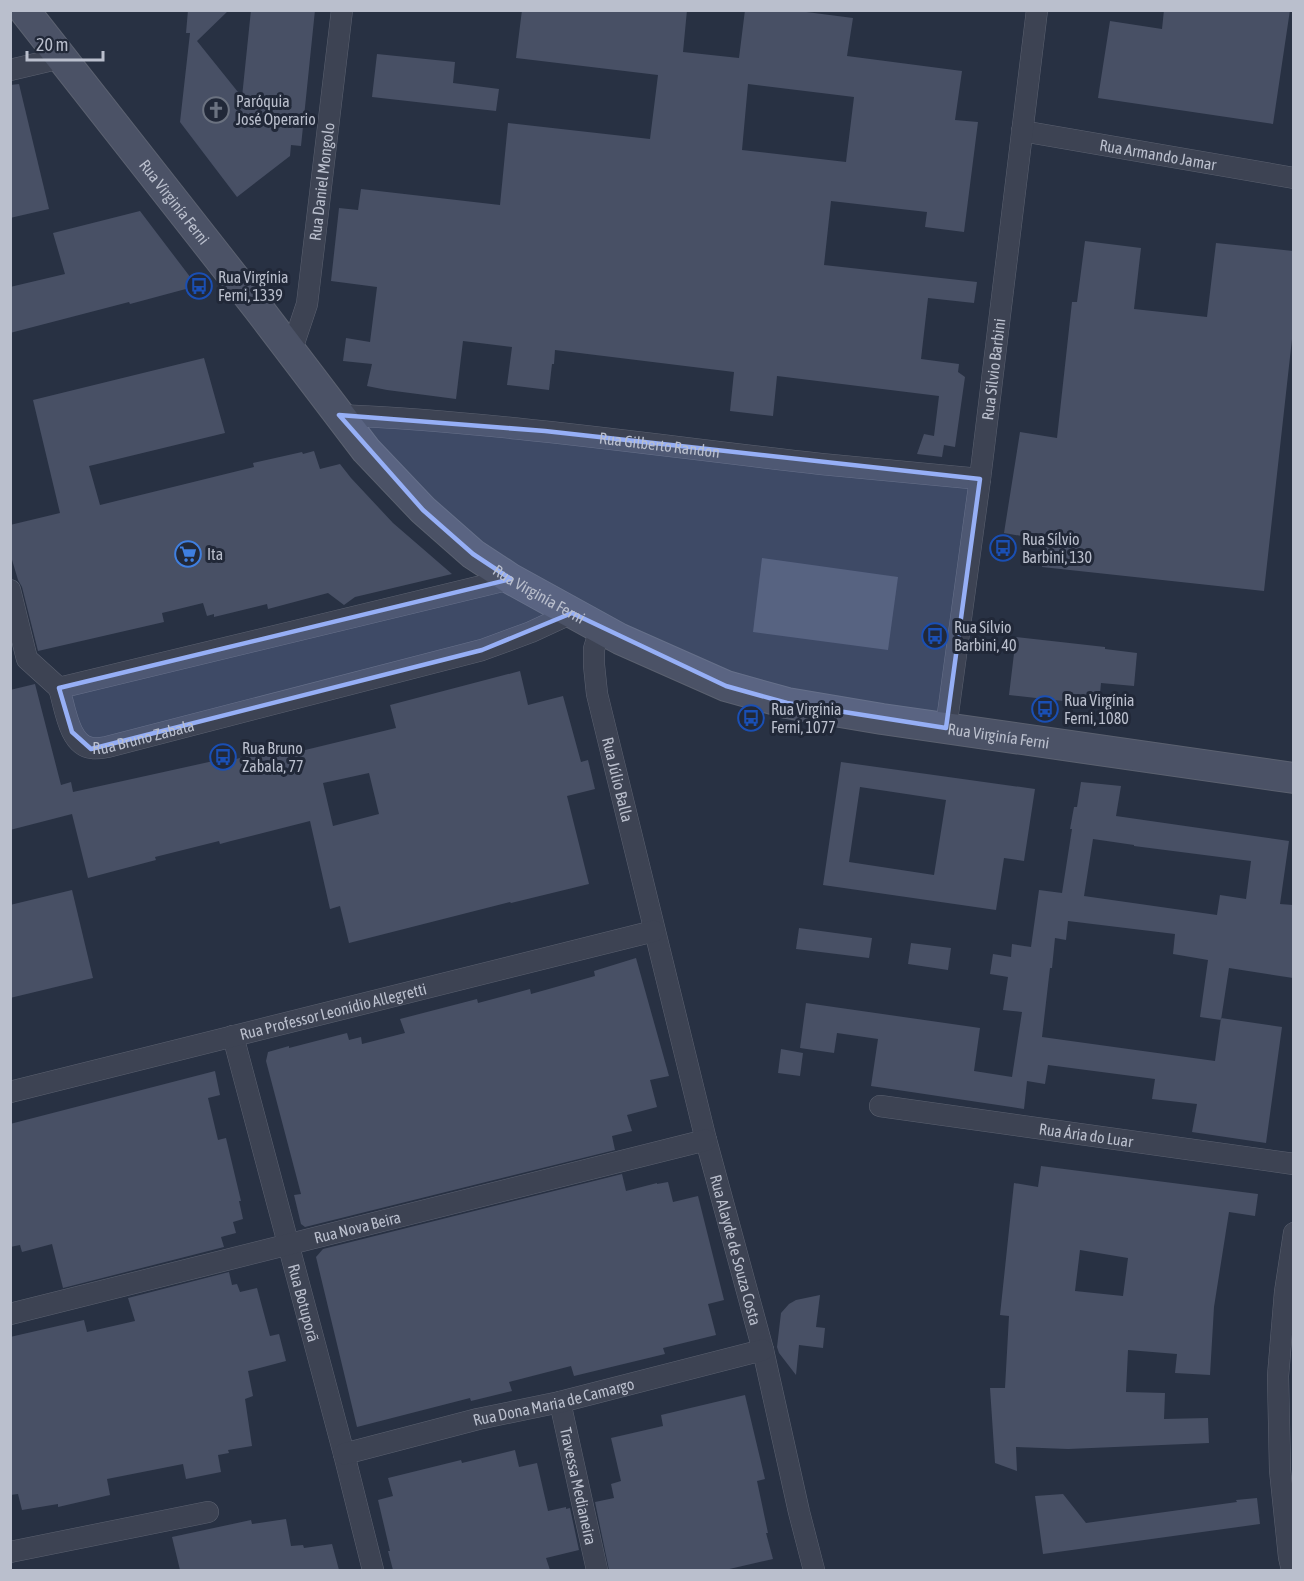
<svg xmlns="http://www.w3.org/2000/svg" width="1304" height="1581" font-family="'Asap Condensed',sans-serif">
<rect width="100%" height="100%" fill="#283143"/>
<g fill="#485065" fill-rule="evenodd">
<polygon points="188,10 229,10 197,41 242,97 251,10 315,10 301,146 291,145 290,156 237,197 180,122 190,33 186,33"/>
<path d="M522,10H687L683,52L739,58L745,10H791L853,18L847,56L962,71L955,120L978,122L964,232L925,227L927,212L831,201L824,265L977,282L974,303L928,298L921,359L959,364L958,372L965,377L955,447L944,445L942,457L917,454L924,434L934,436L939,396L777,376L773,416L730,411L734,372L555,350L554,364H552L549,390L507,385L512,347L463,341L456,399L387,390L367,386L372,364L343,361L346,338L370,342L377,287L331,281L339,208L358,210L361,189L500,205L508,123L650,139L658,75L516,58ZM748,84L854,97L846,162L742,150Z"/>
<polygon points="1164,10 1290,10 1273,124 1098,98 1110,21 1162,29"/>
<polygon points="377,54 455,62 453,83 499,89 496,111 372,97"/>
<polygon points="19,84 49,209 10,218 10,85"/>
<polygon points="140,211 197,286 130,304 129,302 10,333 10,287 65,274 53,233"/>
<polygon points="1085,241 1141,248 1134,309 1207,317 1216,243 1293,251 1293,330 1264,591 1042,567 1045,540 1004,533 1020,432 1057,438 1072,302 1077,302"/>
<polygon points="204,358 225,433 89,466 100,505 254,467 253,463 302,452 303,454 314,451 320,469 340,464 351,478 393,523 452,574 355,597 344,605 328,593 268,609 267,604 214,617 214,614 207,616 203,603 162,613 164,622 38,651 22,587 18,580 10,553 10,525 60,513 33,400"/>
<polygon points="762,558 898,577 888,650 753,632"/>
<polygon points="1016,637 1105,647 1105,649 1137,653 1134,686 1101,683 1099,705 1009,695"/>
<path d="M520,671L528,705L563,696L581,762L588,760L595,789L567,796L589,884L511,903L510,902L349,943L340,906L330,909L310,821L231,841L220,844L219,841L155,857L156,860L88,878L72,814L10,830V690L35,684L61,785L71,782L73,792L227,758L228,761L300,743L301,751L396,728L390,705ZM369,773L379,814L333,826L323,783Z"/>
<path d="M841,762L1035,789L1024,861L1004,858L996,910L823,885ZM860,787L946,800L934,875L849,862Z"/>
<path d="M1081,782L1121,786L1116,816L1289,841L1280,904L1293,905V978L1229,968L1221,1020L1200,1017L1208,960L1173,954L1175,934L1068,921L1066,940L1055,938L1052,968H1050L1042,1037L1215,1061L1221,1018L1282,1027L1266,1143L1192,1132L1197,1104L1152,1099L1155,1079L1048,1065L1045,1084L1027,1081L1024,1109L871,1086L878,1039L837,1033L834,1053L800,1048L806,1003L980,1028L974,1071L1012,1077L1022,1012L1003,1010L1008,977L990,974L993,954L1011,957L1012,944L1031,947L1039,890L1062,893L1072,829H1070L1074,807H1077ZM1093,839L1134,845V846L1251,861L1246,899L1220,895L1217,915L1084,896Z"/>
<polygon points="72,890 93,978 10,998 10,905"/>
<polygon points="799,928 872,938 869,958 796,949"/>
<polygon points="911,943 951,948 948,970 908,964"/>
<polygon points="636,958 669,1076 650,1080 657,1107 627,1115 632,1131 612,1136 615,1150 305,1227 301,1224 294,1195 301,1194 266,1061 268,1052 289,1046 289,1048 347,1033 349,1040 361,1037 362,1044 405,1033 400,1019 477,999 478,1003 530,989 531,994 595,976 594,971"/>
<polygon points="781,1049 803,1053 800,1076 778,1073"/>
<polygon points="215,1071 220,1095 208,1098 218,1140 226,1138 241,1201 239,1201 243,1219 233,1222 236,1233 221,1237 224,1247 63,1288 52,1244 22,1252 20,1245 10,1247 10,1124"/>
<path d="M1041,1166L1258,1194L1255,1216L1229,1212L1214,1307L1210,1375L1175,1373L1177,1354L1128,1350L1126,1392L1165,1393L1164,1419L1208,1418L1209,1443L1068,1449L1016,1447L1017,1471L995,1463L990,1388H1005L1009,1316L1000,1315L1014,1183L1038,1187ZM1080,1250L1128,1258L1123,1296L1075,1291Z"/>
<polygon points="622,1174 626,1191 657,1183 657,1184 668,1182 673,1202 698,1196 724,1300 708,1304 716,1335 663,1348 665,1354 574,1376 571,1366 509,1382 512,1391 471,1401 470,1398 357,1427 316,1257 323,1249"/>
<polygon points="229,1272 232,1285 237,1284 240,1292 257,1288 270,1336 279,1334 286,1361 248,1371 253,1396 245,1399 252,1446 228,1450 229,1453 218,1455 221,1472 186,1479 183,1464 107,1479 110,1495 58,1507 58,1504 22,1510 18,1494 10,1495 10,1337 84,1320 87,1332 135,1321 128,1298"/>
<polygon points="820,1295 816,1327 825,1328 823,1348 799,1345 796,1375 779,1353 777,1347 781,1313 789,1304 796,1300"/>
<polygon points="745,1395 765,1479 757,1481 768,1533 766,1533 773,1559 725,1570 609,1570 595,1502 614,1498 611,1484 621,1481 611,1438 663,1426 661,1415"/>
<polygon points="515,1450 519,1467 537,1463 548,1511 566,1507 566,1509 570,1508 579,1550 546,1558 550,1570 393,1570 388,1551 390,1551 378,1500 393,1496 388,1478 461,1460 462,1463"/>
<polygon points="1063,1494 1086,1523 1237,1502 1236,1500 1257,1498 1260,1524 1043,1554 1035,1496"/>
<polygon points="286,1519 291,1546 303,1545 304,1548 332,1544 339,1570 180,1570 172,1537 251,1520 252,1524"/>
</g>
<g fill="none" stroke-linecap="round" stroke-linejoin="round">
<g stroke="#5b6170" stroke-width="22">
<g id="street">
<polyline points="10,70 61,58"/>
<path id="s1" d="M1022,131L1294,178"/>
<path id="s2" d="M291,352L307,304L342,10"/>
<path id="s3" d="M339,415C501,422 660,446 821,464C873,469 927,474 980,479"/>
<path id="s4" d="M511,579L59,688C65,707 69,746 92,748C97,749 102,748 107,747L482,650L531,632L572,613"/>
<polyline points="10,590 27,659 59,688"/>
<path id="s5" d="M600,629L594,649V665L597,694L706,1140L763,1350L799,1512L814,1570"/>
<path id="s6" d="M946,728L980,479L1037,10"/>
<path id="s7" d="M233,1036L344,1454L373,1570"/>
<path id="s8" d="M10,1092L654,931"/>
<path id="s9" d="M880,1106L1294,1164"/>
<path id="s10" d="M10,1314L706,1140"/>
<path id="s11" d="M560,1402L597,1570"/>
<path id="s12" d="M344,1454L478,1419L560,1402L763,1350"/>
<polyline points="10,1552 208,1512"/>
<polyline points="1292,1570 1289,1557 1280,1470 1278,1376 1285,1292 1294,1233"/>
</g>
</g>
<g stroke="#5b6170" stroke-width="32">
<g id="secondary">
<path id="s13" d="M24,10L258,308L366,450L423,510L473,554L511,579L620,639L726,686L787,703L882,719L1294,778"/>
</g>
</g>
<use href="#street" stroke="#3d4353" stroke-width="21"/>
<use href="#secondary" stroke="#4b5266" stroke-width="30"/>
</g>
<path fill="#96aff6" fill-opacity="0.2" stroke="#96aff6" stroke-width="4.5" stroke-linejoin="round" d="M339,415L545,431L980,479L946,728L787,703L726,686L572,613L482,650L91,749L72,732L59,688L511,579L473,554L423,510Z"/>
<defs>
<g id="church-ring" transform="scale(1.35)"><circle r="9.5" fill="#212838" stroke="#6b7280" stroke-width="1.5"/><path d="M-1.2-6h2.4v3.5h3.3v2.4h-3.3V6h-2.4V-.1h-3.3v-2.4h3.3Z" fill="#6b7280"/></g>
<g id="bus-ring" transform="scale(1.35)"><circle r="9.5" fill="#212838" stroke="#1a4fb4" stroke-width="1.5"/><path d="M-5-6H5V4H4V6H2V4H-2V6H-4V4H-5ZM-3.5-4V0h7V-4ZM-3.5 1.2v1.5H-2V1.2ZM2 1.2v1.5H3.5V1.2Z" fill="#1a4fb4"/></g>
<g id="supermarket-ring" transform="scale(1.35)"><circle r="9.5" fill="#212838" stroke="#3f7fe0" stroke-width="1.5"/><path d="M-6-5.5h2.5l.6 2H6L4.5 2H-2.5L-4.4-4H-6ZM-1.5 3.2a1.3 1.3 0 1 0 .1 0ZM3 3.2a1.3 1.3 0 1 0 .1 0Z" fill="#3f7fe0"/></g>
</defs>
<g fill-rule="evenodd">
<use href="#church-ring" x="216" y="110"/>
<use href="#bus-ring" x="199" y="286"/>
<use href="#bus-ring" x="1003" y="548"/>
<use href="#supermarket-ring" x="188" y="554"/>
<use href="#bus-ring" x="935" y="636"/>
<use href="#bus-ring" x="1045" y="709"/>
<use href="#bus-ring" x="751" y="718"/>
<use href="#bus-ring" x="223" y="757"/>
</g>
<g text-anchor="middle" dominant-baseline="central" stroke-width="6" stroke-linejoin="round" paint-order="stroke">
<g font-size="16" fill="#babfcd" stroke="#212838" text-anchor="start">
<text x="236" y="101">Paróquia<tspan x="236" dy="18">José Operario</tspan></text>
<text x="218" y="277">Rua Virgínia<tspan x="218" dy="18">Ferni, 1339</tspan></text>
<text x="1022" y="539">Rua Sílvio<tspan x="1022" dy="18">Barbini, 130</tspan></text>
<text x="207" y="554">Ita</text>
<text x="954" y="627">Rua Sílvio<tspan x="954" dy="18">Barbini, 40</tspan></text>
<text x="1064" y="700">Rua Virgínia<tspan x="1064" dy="18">Ferni, 1080</tspan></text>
<text x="771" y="709">Rua Virgínia<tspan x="771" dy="18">Ferni, 1077</tspan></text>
<text x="242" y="748">Rua Bruno<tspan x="242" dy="18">Zabala, 77</tspan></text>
</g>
<g font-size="16" fill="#babfcd" stroke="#212838">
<text stroke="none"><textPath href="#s1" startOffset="138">Rua Armando Jamar</textPath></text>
<text stroke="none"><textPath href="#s2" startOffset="174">Rua Daniel Mongolo</textPath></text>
<text stroke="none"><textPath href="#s13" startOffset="244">Rua Virginía Ferni</textPath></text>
<text stroke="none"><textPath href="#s6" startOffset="362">Rua Silvio Barbini</textPath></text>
<text stroke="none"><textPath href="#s3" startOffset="322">Rua Gilberto Randon</textPath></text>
<text stroke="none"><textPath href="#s13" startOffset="784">Rua Virginía Ferni</textPath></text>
<text stroke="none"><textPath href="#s4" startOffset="590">Rua Bruno Zabala</textPath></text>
<text stroke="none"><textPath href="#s13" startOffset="1270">Rua Virginía Ferni</textPath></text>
<text stroke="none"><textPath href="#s5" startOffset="154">Rua Júlio Balla</textPath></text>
<text stroke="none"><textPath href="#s8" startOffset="333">Rua Professor Leonídio Allegretti</textPath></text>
<text stroke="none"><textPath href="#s9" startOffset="208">Rua Ária do Luar</textPath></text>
<text stroke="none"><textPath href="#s10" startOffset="358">Rua Nova Beira</textPath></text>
<text stroke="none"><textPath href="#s5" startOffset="639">Rua Alayde de Souza Costa</textPath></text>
<text stroke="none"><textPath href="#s7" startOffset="276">Rua Botuporã</textPath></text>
<text stroke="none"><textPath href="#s12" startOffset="216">Rua Dona Maria de Camargo</textPath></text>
<text stroke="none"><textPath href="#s11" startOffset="86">Travessa Medianeira</textPath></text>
</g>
</g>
<rect width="1304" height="1581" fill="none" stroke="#babfcd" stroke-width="24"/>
<path d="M27 51v9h76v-9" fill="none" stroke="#babfcd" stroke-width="3"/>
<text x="36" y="51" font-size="18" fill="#babfcd" stroke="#212838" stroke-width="4.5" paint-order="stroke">20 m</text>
</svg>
